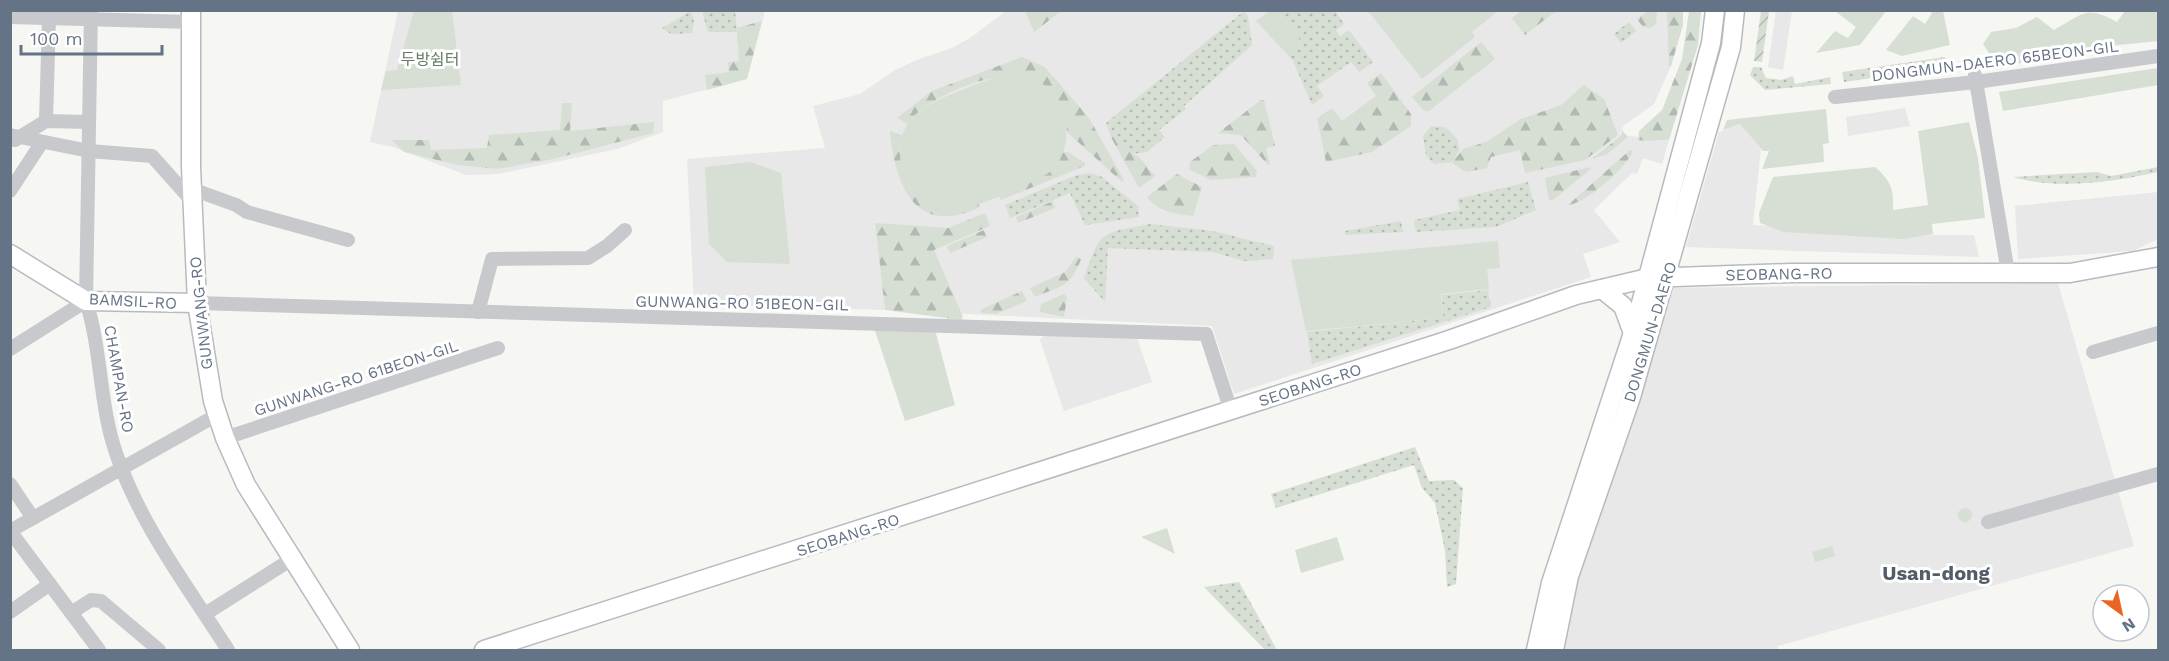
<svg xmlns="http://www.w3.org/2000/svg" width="2169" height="661" font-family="'Work Sans','Noto Sans KR',sans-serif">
<defs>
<pattern id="grass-dots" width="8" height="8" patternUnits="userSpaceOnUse" patternTransform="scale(1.5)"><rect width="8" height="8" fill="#d7ded4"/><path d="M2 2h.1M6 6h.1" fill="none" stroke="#b2b8b2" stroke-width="1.8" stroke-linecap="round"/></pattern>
<pattern id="forest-firs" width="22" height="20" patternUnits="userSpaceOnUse" patternTransform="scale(1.5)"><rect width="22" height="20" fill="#d7ded4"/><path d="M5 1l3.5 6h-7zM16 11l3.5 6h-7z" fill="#b2b8b2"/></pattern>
<pattern id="garden-furrows" width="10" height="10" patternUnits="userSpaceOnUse" patternTransform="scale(1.5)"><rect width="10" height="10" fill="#d7ded4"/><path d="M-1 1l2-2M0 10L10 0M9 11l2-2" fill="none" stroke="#b2b8b2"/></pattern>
</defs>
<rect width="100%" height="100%" fill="#f6f7f3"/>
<g fill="#e7e8e7">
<polygon points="398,11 765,11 747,79 663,101 663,132 617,149 498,174 466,175 393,147 370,142"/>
<polygon points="1006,11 1683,11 1683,25 1671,66 1654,104 1623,126 1620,135 1669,140 1662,164 1643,158 1637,174 1632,173 1594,210 1620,242 1583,254 1591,277 1234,394 1212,326 947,313 908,227 875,223 885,310 694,304 687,159 825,148 813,106 860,94 895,70 919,59 952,48 970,38"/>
<polygon points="1776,11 1792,11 1783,70 1768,67"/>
<polygon points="1905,108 1910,126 1848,136 1846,117"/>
<polygon points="1740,124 1761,149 1753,225 1936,235 1974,235 1979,257 1686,247 1719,132"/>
<polygon points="2158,192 2158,239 2133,251 2018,259 2015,206"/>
<polygon points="2058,283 2134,546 1778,646 1778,650 1561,650 1572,592 1670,288"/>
<polygon points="1046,333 1137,338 1152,382 1064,411 1040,340"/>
</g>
<g fill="url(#grass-dots)">
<polygon points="691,11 694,21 692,33 671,34 662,28"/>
<polygon points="702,11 735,11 737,32 708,32"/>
<polygon points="1244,11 1248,16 1252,45 1184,106 1186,109 1159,130 1165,137 1147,152 1132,154 1106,123"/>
<polygon points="1279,11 1335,11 1344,24 1336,30 1340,36 1349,30 1373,62 1359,72 1351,62 1317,86 1324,96 1312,105 1293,61 1286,53 1301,42"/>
<polygon points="1629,22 1636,31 1621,43 1614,34"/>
<polygon points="1945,57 1947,67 1844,82 1842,72"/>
<polygon points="1753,67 1761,67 1766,78 1781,80 1793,76 1795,84 1830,77 1831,84 1765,90 1750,75"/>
<polygon points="1431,126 1445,127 1458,140 1459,151 1452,162 1434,164 1426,155 1423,136"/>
<path d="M2158,167V172C2113,182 2058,190 2013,177L2097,172L2111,176Z"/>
<polygon points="1090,173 1102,177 1138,206 1139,217 1085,225 1070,193 1010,218 1005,205 1077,175"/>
<polygon points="1528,182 1536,210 1496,227 1416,232 1414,220 1460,210 1457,199"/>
<polygon points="1401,221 1403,232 1345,235 1345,231"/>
<path d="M1150,224L1212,231L1274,246L1273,259L1245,261L1212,252L1108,248L1105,302L1084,278C1101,229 1100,234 1150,224Z"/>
<polygon points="1488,290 1491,307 1312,364 1307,332 1443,318 1442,295"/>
<polygon points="1415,447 1429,481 1454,480 1463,488 1456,584 1447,587 1445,551 1435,503 1422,488 1414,465 1276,508 1271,494"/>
<polygon points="1239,582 1277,650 1265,650 1204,587"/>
</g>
<g fill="url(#forest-firs)">
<polygon points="1025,11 1061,11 1034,32"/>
<polygon points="1521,11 1521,10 1556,11 1525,35 1512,18"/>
<polygon points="1648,11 1657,11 1656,24 1650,28 1643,27 1637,19"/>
<polygon points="1667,11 1683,11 1683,25 1671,66 1669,66"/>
<path d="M1689,11H1701L1698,45L1669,140C1658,139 1650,142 1638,140L1639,131L1662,110L1682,59Z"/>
<polygon points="762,21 747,79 707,90 705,75 729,72 728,62 739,61 737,28"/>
<polygon points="1481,42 1495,59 1429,111 1424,111 1412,97"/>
<path d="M1022,57L1045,67L1089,118L1124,180L1122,182L1067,132C1067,119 1060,113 1053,104C1048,96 1041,82 1033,79C1003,65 924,97 908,124L897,118L932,91Z"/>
<polygon points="1381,73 1411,114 1411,126 1372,152 1326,162 1317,118 1332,108 1342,121 1376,96 1367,83"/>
<polygon points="1584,85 1604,99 1618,135 1585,160 1525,173 1520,150 1491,157 1487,168 1466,172 1452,163 1463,149 1486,142 1521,119 1561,105"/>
<polygon points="1261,100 1264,100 1275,146 1266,148 1270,165 1268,165 1241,135 1218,133"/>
<polygon points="562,103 572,103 570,131 654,122 653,133 553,159 497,169 458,165 404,152 392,140 429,140 431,150 487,148 489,135 560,130"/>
<polygon points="1106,123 1132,154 1138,156 1155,176 1139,188 1112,139"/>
<polygon points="1622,130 1628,137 1606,155 1593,158 1621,136"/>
<path d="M890,131L902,135L899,151L960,209L979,204L980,207C915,238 895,185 890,131Z"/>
<polygon points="1234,144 1257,171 1256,177 1211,180 1189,169 1190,162 1213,145"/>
<path d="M1630,150L1633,151C1626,168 1585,204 1568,205Z"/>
<polygon points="1068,152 1085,163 1085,166 1001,200 998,195 1049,172 1062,153"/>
<polygon points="1590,167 1591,169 1553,200 1549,200 1545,178"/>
<path d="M1177,174L1202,187L1193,216C1176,214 1158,212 1147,197Z"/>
<polygon points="1053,201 1055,208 1018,223 1016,217"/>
<polygon points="985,213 990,226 934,250 963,317 961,320 885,310 875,223 948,228"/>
<polygon points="984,230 987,237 950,253 947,246"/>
<path d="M1076,257L1081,259C1071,287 1061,286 1035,297L1030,288L1065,272Z"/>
<polygon points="1022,291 1027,301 996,314 982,313 980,310"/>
<polygon points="1064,294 1067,297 1064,317 1040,312 1041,304"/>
</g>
<g fill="#d7ded4">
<polygon points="1271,10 1279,11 1301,42 1286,53 1256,21"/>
<polygon points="414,11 452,11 461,85 381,90 386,71 397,70"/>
<polygon points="1368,11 1498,11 1472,32 1475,37 1422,79"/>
<polygon points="1835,11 1886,11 1860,45 1816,53 1835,31 1848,38 1856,27"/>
<polygon points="1929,11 1943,11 1950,45 1902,56 1886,50 1913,16 1925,24 1932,13"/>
<path d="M2125,11H2158V41L2080,49L1999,68L1983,44L1991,32L2016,28L2037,17L2054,30C2083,14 2086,5 2117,22Z"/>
<polygon points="2158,68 2158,85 2003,111 1999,92"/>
<path d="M1018,74C1030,78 1041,81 1050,90C1071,110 1073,152 1050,172C1038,181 977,207 962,209C950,211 937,207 927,201C915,195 903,179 901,166C894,118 924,105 962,90C981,82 997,75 1018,74Z"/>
<polygon points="1826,109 1829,143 1823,144 1824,162 1762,169 1769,151 1763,151 1740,124 1723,130 1727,120"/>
<path d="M1969,122L1978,158L1985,218L1932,224L1933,234L1903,239L1784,232L1760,223L1759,213L1773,177L1875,167C1891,181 1894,189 1893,210L1928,205L1918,131Z"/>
<polygon points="751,162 781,173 790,264 727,262 709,244 705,167"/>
<polygon points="1498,241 1500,268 1487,269 1489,289 1441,294 1443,318 1306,331 1291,260"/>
<polygon points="872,322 934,326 955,405 905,421"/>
<circle cx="1965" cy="515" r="7"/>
<polygon points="1167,528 1175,554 1141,537"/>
<polygon points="1337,537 1344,560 1301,573 1295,550"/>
<polygon points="1832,546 1835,556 1815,562 1812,552"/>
</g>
<polygon fill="url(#garden-furrows)" points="1761,11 1769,11 1762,62 1754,61"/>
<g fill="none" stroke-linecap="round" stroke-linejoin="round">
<g stroke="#b7babf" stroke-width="21">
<g id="major">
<polyline points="191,10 191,167 197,303 213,401 225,438 246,485 350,650"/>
<polyline points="10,254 86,301 197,303"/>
<polyline points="1602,289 1623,306 1633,333"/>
<polyline points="484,650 1449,340 1576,295 1648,278 1790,273 2070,273 2158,257"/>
<polyline points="1536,650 1551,583 1633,333 1711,43 1715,10"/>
<polyline points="1554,650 1569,576 1631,397 1731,47 1735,10"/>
</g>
</g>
<g stroke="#c7c9cd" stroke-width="14">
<path d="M91,10L86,301C102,351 99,404 116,453C140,525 188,587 228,650"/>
<polyline points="10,17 190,22"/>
<polyline points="1975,75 2008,273"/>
<polyline points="1835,97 1976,82 2158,56"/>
<polyline points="46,121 49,18"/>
<polyline points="10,135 89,151 152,156 193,202"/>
<polyline points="15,140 46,121 89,122"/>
<polyline points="192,189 236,205 247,212 348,240"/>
<polyline points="10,191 42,142"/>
<polyline points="197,303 1206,334 1231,411"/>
<polyline points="478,312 492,259 588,258 607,246 625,230"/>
<polyline points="10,349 86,301"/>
<polyline points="2093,352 2158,333"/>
<polyline points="225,438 498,348"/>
<polyline points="10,484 33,518"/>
<polyline points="1988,522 2158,474"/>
<polyline points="10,531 217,415"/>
<polyline points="10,531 99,650"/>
<polyline points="10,612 50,584"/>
<polyline points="71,613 91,600 101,601 159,650"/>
<polyline points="205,614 292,559"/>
</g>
<use href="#major" stroke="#fff" stroke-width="18"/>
</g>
<g text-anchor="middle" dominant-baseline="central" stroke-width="6" stroke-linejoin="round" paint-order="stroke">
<g font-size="16" fill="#667c64" stroke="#fff">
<text x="430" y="59">두방쉼터</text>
</g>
<g font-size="16" fill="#657386" stroke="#fff">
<text transform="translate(1995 61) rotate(-7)">DONGMUN-DAERO 65BEON-GIL</text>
<text transform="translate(1779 274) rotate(-1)">SEOBANG-RO</text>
<text transform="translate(133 301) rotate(3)">BAMSIL-RO</text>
<text transform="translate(742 303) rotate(1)">GUNWANG-RO 51BEON-GIL</text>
<text transform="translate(201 313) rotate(-96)">GUNWANG-RO</text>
<text transform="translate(1650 332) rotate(-73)">DONGMUN-DAERO</text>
<text transform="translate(356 378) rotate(-18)">GUNWANG-RO 61BEON-GIL</text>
<text transform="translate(119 379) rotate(80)">CHAMPAN-RO</text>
<text transform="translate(1310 385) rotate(-18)">SEOBANG-RO</text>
<text transform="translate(848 535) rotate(-18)">SEOBANG-RO</text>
</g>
<g font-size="20" font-weight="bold" fill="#535d6a" stroke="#fff">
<text x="1936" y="573">Usan-dong</text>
</g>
</g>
<rect width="2169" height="661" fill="none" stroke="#657386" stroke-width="24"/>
<g transform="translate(2121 613) rotate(147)"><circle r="28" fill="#ffffff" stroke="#c1c7cf" stroke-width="1.5"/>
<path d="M0-4.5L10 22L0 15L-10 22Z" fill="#e96521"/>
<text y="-9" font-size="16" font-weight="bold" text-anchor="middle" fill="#657386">N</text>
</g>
<path d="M21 45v9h141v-9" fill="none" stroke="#657386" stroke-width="3"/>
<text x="30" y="45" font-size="18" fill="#657386" stroke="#ffffff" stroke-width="4.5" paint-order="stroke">100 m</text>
</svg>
